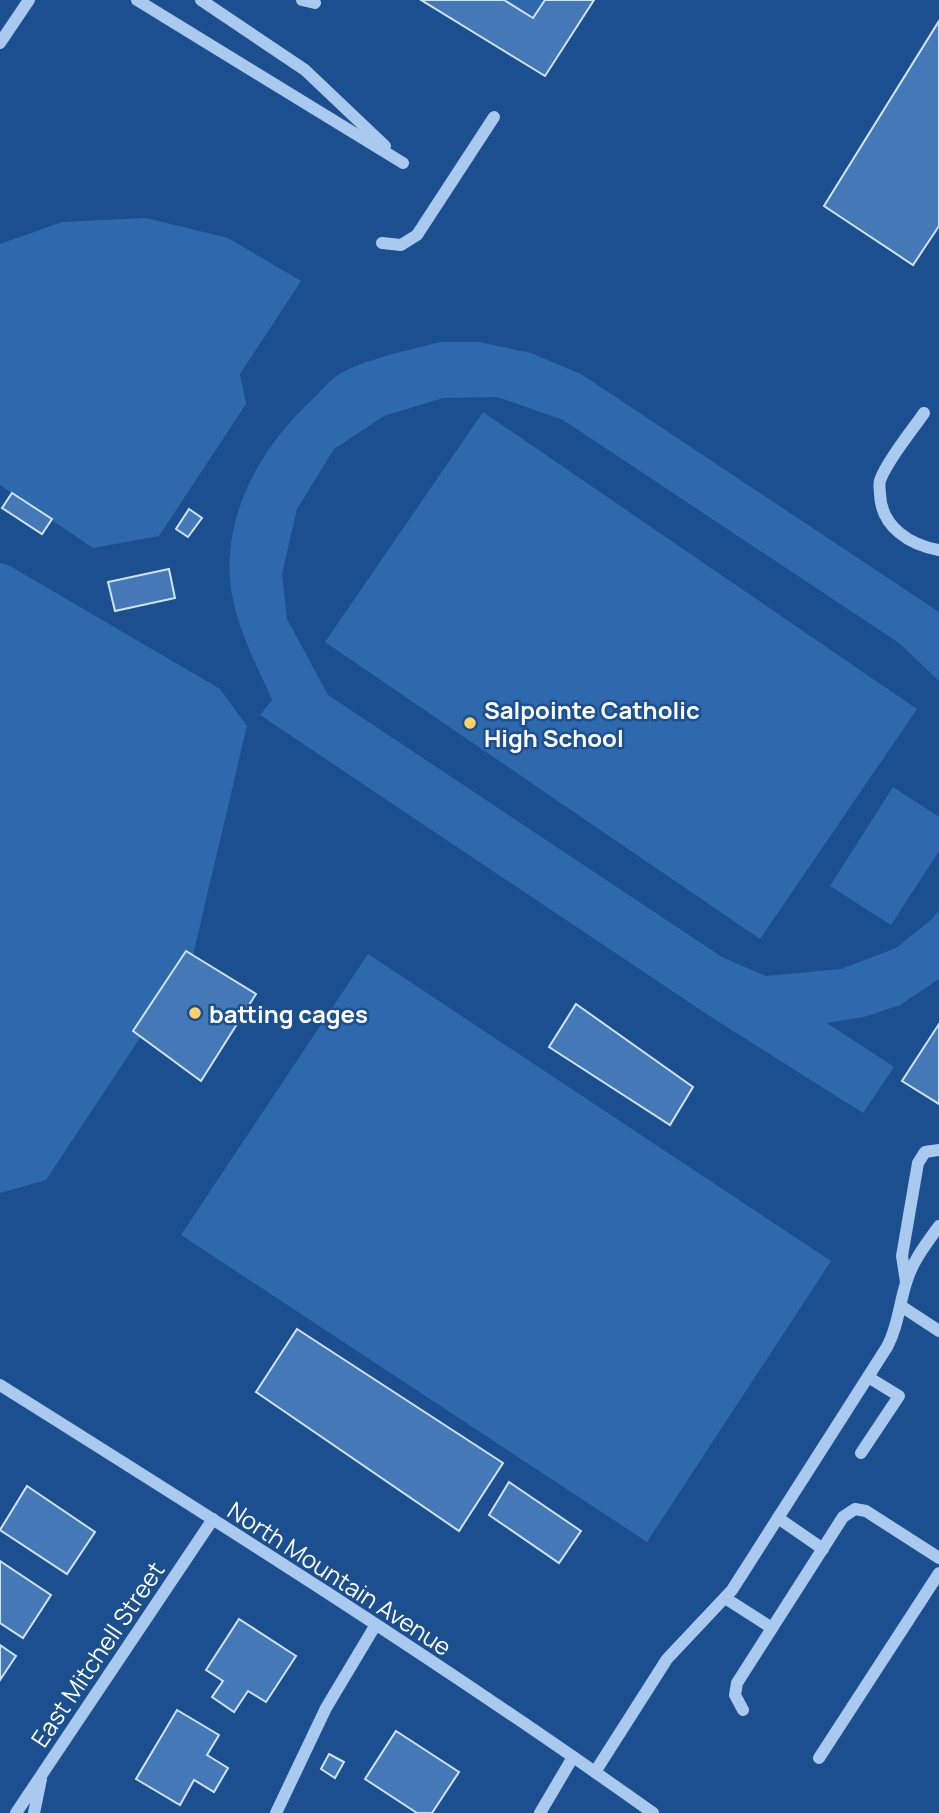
<svg xmlns="http://www.w3.org/2000/svg" width="939" height="1813" font-family="Manrope,sans-serif">
<rect width="100%" height="100%" fill="#1b4f8f"/>
<g fill="#2e69ad">
<polygon points="504,0 545,0 533,18"/>
<polygon points="146,218 228,238 301,281 240,374 246,404 159,536 93,548 0,485 0,244 62,222"/>
<path d="M440,342H479L531,353L581,374L939,612V681L899,643L563,420L497,397L443,398L384,416L334,449L297,509L282,574L287,619L328,695L722,957L766,976L841,969L896,948L932,919L939,910V979L900,1005L864,1017L827,1023L894,1067L863,1113L708,1015L260,715L272,700C257,665 239,633 232,595C219,518 260,447 315,397C322,390 330,380 338,375C364,359 410,350 440,342Z"/>
<polygon points="483,412 917,709 760,939 325,642"/>
<polygon points="0,563 10,566 220,689 247,726 192,959 46,1180 0,1193"/>
<polygon points="893,787 939,817 939,851 891,925 830,886"/>
<polygon points="368,954 831,1261 647,1542 181,1235"/>
</g>
<g fill="#4478b7" stroke="#cfe3fa" stroke-width="2">
<polygon points="421,0 504,0 533,18 545,0 594,0 545,76"/>
<polygon points="939,21 939,226 913,265 824,206"/>
<polygon points="12,493 52,519 42,534 2,508"/>
<polygon points="189,509 202,518 188,537 176,529"/>
<polygon points="169,569 175,598 115,611 108,582"/>
<polygon points="186,951 256,994 201,1081 133,1031"/>
<polygon points="576,1004 693,1087 670,1125 549,1047"/>
<polygon points="939,1024 939,1104 902,1081"/>
<polygon points="297,1329 503,1463 459,1531 256,1392"/>
<polygon points="509,1482 581,1531 559,1563 489,1515"/>
<polygon points="27,1486 95,1532 67,1574 0,1530"/>
<polygon points="0,1561 51,1595 23,1638 0,1623"/>
<polygon points="239,1619 296,1656 266,1702 248,1691 234,1712 212,1697 223,1681 206,1670"/>
<polygon points="0,1645 16,1656 0,1680"/>
<polygon points="177,1710 219,1735 207,1755 228,1768 214,1792 194,1780 180,1805 136,1779"/>
<polygon points="396,1731 459,1772 432,1813 417,1813 365,1779"/>
<polygon points="329,1754 344,1762 335,1778 321,1769"/>
</g>
<g fill="none" stroke-linecap="round" stroke-linejoin="round">
<g stroke="#a9c9ee" stroke-width="12">
<polyline points="137,0 403,163"/>
<polyline points="201,0 305,70 385,146"/>
<polyline points="302,0 315,3"/>
<polyline points="0,43 29,0"/>
<polyline points="382,243 401,245 417,235 494,117"/>
<path d="M924,413C911,432 889,458 881,478C878,483 880,489 880,494C881,527 910,545 939,550"/>
<polyline points="906,1282 902,1256 918,1163 925,1152 939,1150"/>
<polyline points="901,1306 939,1331"/>
<path d="M0,1385C220,1523 441,1662 653,1813"/>
<polyline points="861,1453 899,1396 868,1377"/>
<polyline points="778,1518 823,1549"/>
<polyline points="725,1598 772,1628"/>
<polyline points="743,1710 735,1695 737,1683 843,1517 855,1509 866,1511 939,1558"/>
<polyline points="819,1758 939,1573"/>
<path d="M595,1772L667,1659L732,1590L887,1347C898,1327 899,1305 906,1283C912,1262 926,1244 939,1226"/>
<polyline points="16,1813 213,1519"/>
<polyline points="34,1813 41,1779"/>
<polyline points="276,1813 326,1708 375,1626"/>
<polyline points="540,1813 573,1757"/>
</g>
</g>
<g fill="#ffd166" stroke="#1b4f8f" stroke-width="2.5">
<circle cx="470" cy="723" r="7"/>
<circle cx="195" cy="1013" r="7"/>
</g>
<g text-anchor="middle" dominant-baseline="central" stroke-width="5" stroke-linejoin="round" paint-order="stroke">
<g font-size="24" font-weight="bold" fill="#fff" stroke="#1b4f8f" text-anchor="start">
<text x="484" y="709">Salpointe Catholic<tspan x="484" dy="28">High School</tspan></text>
<text x="209" y="1013">batting cages</text>
</g>
<g font-size="24" fill="#fff" stroke="#1b4f8f">
<text transform="translate(340 1578) rotate(33)">North Mountain Avenue</text>
<text transform="translate(97 1654) rotate(-56)">East Mitchell Street</text>
</g>
</g>
</svg>
